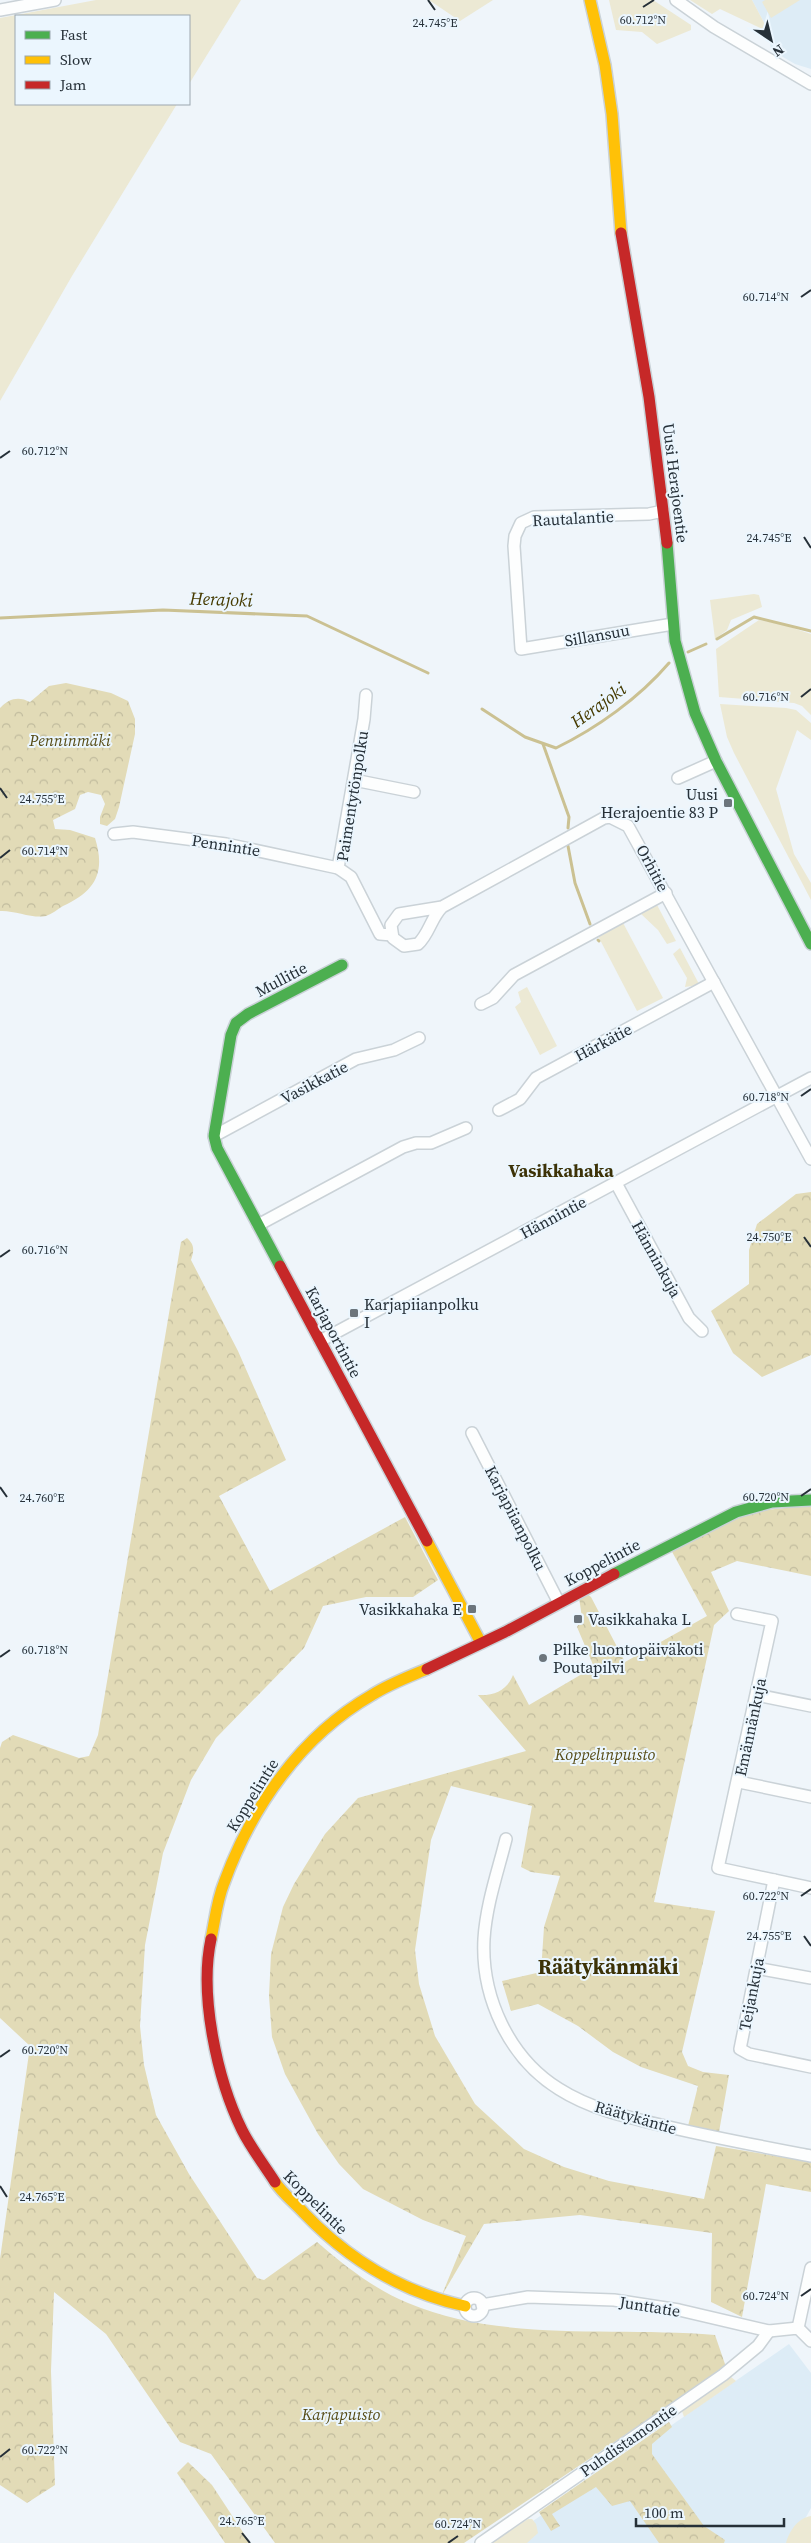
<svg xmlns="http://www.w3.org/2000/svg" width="811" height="2543" font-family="'Source Serif 4',serif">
<defs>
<pattern id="forest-crowns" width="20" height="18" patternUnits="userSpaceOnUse" patternTransform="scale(1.25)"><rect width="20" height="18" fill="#e2dbb7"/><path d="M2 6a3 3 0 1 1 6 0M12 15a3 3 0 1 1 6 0" fill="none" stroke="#c2bc9e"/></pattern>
</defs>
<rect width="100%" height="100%" fill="#eff5fa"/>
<g fill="#ddecf6">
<polygon points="752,0 811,0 811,69 795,64 771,50 769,32"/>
<polygon points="789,2344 811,2373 811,2508 792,2543 501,2543"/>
</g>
<g fill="#ece9d4">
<polygon points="96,0 241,0 189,84 189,16 16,16 16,104 177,104 72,276 0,401 0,18"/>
<polygon points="429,0 493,0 460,21"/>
<polygon points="609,0 653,0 691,25 691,30 657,44 642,32 616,30"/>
<polygon points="690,0 752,0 769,32 720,9 712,14"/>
<polygon points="765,0 800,0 771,18 762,2"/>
<polygon points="754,594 759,595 762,607 731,620 727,630 715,639 710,600"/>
<polygon points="759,620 784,625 811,634 811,715 802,706 794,703 719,697 716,649"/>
<polygon points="720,704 786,708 796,710 811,723 811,740 797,730 776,789 794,854 811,883 811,900 734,753 727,737"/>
<polygon points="656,903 676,941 667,944 658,930 639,912"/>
<polygon points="622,921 663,998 637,1011 597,934"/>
<polygon points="680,948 699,984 698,985 685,987 687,978 673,954"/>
<polygon points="527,987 557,1046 540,1055 515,1007 521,1002 518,992"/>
<polygon points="731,2377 736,2381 684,2417 682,2411 685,2407"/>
<path d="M811,2516V2543H786C789,2531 798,2518 811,2516Z"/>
<polygon points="528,2519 532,2519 536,2524 538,2533 527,2543 490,2543"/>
</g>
<g fill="url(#forest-crowns)">
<path d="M66,683L111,693L128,701L135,719V734L119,807L115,819L107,826L100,824V817L105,804L101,795L88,792L80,795L75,809L53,820L55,829L70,830L95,838C106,873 95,891 63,906C58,909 52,914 46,916C33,919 14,910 0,911V708C9,698 19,696 30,702L49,686Z"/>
<polygon points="811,1192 811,1355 762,1377 733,1353 711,1311 749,1284 749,1250 757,1224 796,1194"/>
<path d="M187,1238C195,1245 194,1251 191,1260L238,1351L286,1460L219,1496L270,1591L405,1517L438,1580L413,1597H366L323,1606L304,1648L216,1738L191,1780L163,1853L145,1945L140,2026L144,2065L156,2115L189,2174L257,2278L264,2280L317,2242C345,2266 374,2289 408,2303C503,2343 614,2326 715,2335L726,2367L464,2543H275L211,2454L180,2442L106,2334L54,2292L51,2371L55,2485L27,2503L0,2485V2259L30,2046L0,2018V1748L2,1742L13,1735L79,1758L89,1756L98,1735L181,1242Z"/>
<path d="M811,1505V1576L737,1561L711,1572L729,1611L714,1625L654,1902L715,1911L682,2052L688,2066L703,2072L729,2075L719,2132L688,2126L698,2086L641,2067L613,2052L578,2026L538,2004L511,2011L502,1981L541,1972L544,1927L560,1876L531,1872L521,1867L532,1806L451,1786L431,1840L415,1950L419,1984L435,2036L475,2104L524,2149L564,2167L609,2181L704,2199L716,2146L811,2162V2192L766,2184L742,2317L711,2302L712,2233L580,2215L484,2224L441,2297L466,2236L423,2220L363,2189L339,2164L318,2134L285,2074L272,2037L269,1996L271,1954L283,1907L294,1884L325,1834L358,1798L526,1751L478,1695C495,1696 507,1690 513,1675L529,1705L594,1667L577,1627L582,1618L579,1597L586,1593L591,1597L625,1662L707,1616L670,1548L749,1512Z"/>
<polygon points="669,2422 672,2427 652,2444 652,2454 704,2526 725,2540 724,2543 659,2543 630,2501 612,2506 596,2487 552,2514 560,2526 551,2531 539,2512"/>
<polygon points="188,2462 212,2485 250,2543 225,2543 177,2473"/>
</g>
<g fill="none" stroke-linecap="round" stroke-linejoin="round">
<g stroke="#cbc192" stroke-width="3">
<polyline points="0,618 163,610 307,616 428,673"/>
<polyline points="717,639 754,617 811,631"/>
<polyline points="688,652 706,644"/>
<path d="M482,709L525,737L556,748C597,728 639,698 669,663"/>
<polyline points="543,744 569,817 568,828"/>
<polyline points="568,846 575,883 590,924"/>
<polyline points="598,940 599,941"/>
</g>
<g stroke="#cad2d7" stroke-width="14">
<g id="street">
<polyline points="676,0 714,27 811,84"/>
<polyline points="0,10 55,0"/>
<polyline points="663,511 649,514 534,517 521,523 515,536 514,546 521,649 673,624"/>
<polyline points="678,778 716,761"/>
<polyline points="354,780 414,792"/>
<polyline points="114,834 133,832 226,844 338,868 351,877 380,934 392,935"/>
<polyline points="338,868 364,719 366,695"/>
<path d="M442,907C431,918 429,934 418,944L404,946L393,938L391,925L399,914L442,907L604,818L610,817L628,826L811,1159"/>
<polyline points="481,1004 493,998 514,975 666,893"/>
<polyline points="499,1110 520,1099 536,1078 714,982"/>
<polyline points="214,1136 356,1059 394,1050 419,1038"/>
<polyline points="616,1183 689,1318 702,1331"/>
<polyline points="258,1225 403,1147 416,1143 431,1143 466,1128"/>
<polyline points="320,1341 811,1078"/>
<polyline points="472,1433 559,1603"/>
<polyline points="737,1614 772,1621 718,1868 811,1888"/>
<polyline points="757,1695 811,1706"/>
<polyline points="739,1782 811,1797"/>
<path d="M506,1839C498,1871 486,1905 484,1939C481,1997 509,2058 559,2089C592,2110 631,2118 669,2127C716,2138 764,2147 811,2156"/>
<polyline points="774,1880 740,2049 749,2054 811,2067"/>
<polyline points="756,1968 811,1978"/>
<circle cx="474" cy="2307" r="9"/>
<polyline points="482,2305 528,2297 614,2300 679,2310 769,2331 798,2328 811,2341"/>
<polyline points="798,2328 811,2268"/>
<polyline points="481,2543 723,2375 758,2346 769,2331"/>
</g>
</g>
<g stroke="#cad2d7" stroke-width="14">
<g id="fast">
<polyline points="667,543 675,641 695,713 716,761 811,944"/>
<polyline points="280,1266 217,1148 214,1136 231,1035 236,1023 248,1014 342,965"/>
<polyline points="614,1574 736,1512 772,1502 811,1500"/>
</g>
</g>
<g stroke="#cad2d7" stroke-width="14">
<g id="slow">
<polyline points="590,0 605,65 612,114 621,233"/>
<polyline points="427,1541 481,1643"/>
<path d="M211,1939C215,1920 217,1900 224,1883C252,1806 301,1736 372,1695C389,1684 408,1677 427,1669"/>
<path d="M275,2182C283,2194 295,2203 304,2213C349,2260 401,2292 465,2306"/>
</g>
</g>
<g stroke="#cad2d7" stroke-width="14">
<g id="jam">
<polyline points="621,233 649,397 667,543"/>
<polyline points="280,1266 427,1541"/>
<polyline points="427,1669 505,1632 614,1574"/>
<path d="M211,1939C199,1995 217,2079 242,2130C251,2148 264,2165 275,2182"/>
</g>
</g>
<use href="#street" stroke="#fdfefe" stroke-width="11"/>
<use href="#fast" stroke="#4caf50" stroke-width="11"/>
<use href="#slow" stroke="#ffc107" stroke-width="11"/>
<use href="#jam" stroke="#c62828" stroke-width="11"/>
</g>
<path fill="none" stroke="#263038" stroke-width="2" d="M428,0L435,10M643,7L654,0M801,297L811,290M0,458L10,451M804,537L811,548M801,697L811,689M0,788L7,798M0,858L10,850M801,1096L811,1089M804,1237L811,1247M0,1257L10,1250M0,1487L7,1497M801,1496L811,1489M0,1657L10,1650M801,1896L811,1889M804,1936L811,1946M0,2057L10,2050M0,2186L7,2197M801,2296L811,2289M0,2457L10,2449M242,2533L250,2543M448,2543L458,2536"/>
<g fill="#6c757c" stroke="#ebf6fe" stroke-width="2">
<rect x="723" y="798" width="10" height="10" rx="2.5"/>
<rect x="349" y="1308" width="10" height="10" rx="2.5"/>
<rect x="467" y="1604" width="10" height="10" rx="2.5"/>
<rect x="573" y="1614" width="10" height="10" rx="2.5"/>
<circle cx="543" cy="1658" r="5"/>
</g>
<g text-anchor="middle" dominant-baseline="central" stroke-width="4" stroke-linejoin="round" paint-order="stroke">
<g font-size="16" fill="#263038" stroke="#ebf6fe">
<text transform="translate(676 483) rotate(83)">Uusi Herajoentie</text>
<text transform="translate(573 518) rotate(-3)">Rautalantie</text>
<text transform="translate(597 635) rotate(-10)">Sillansuu</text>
<text transform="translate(352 796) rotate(-81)">Paimentytönpolku</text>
<text transform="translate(226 845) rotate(9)">Pennintie</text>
<text transform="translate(653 868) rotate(62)">Orhitie</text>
<text transform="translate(281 979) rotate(-28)">Mullitie</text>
<text transform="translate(603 1042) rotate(-28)">Härkätie</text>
<text transform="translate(314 1082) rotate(-28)">Vasikkatie</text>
<text transform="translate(553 1217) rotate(-28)">Hännintie</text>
<text transform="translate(657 1259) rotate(61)">Hänninkuja</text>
<text transform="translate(334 1332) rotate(62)">Karjaportintie</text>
<text transform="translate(516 1518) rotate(63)">Karjapiianpolku</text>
<text transform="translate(602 1562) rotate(-28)">Koppelintie</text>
<text transform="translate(750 1727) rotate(-78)">Emännänkuja</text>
<text transform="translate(252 1795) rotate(-58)">Koppelintie</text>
<text transform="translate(751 1994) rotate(-79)">Teijankuja</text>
<text transform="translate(636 2117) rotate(16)">Räätykäntie</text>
<text transform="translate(316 2202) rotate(45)">Koppelintie</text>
<text transform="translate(650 2306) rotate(9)">Junttatie</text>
<text transform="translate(628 2440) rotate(-35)">Puhdistamontie</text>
</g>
<g font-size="16" font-style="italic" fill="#574c16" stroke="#ebf6fe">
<text x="70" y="740">Penninmäki</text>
<text x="605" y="1754">Koppelinpuisto</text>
<text x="341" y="2414">Karjapuisto</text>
</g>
<g font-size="16" fill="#263038" stroke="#ebf6fe" text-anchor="start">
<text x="718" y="794" text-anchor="end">Uusi<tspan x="718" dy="18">Herajoentie 83 P</tspan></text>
<text x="364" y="1304">Karjapiianpolku<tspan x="364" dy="18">I</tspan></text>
<text x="462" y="1609" text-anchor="end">Vasikkahaka E</text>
<text x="588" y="1619">Vasikkahaka L</text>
<text x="553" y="1649">Pilke luontopäiväkoti<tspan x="553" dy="18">Poutapilvi</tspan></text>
</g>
<g font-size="18" font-style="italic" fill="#473b00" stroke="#ebf6fe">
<text transform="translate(221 599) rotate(2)">Herajoki</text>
<text transform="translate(598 705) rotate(-36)">Herajoki</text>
</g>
<g font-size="18" font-weight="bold" fill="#3c3207" stroke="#ebf6fe">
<text x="561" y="1170">Vasikkahaka</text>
</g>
<g font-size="21" font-weight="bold" fill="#3c3207" stroke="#ebf6fe">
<text x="608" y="1966">Räätykänmäki</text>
</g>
</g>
<g font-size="12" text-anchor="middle" fill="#263038" stroke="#ebf6fe" stroke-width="4" stroke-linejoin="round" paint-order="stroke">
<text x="643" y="24">60.712°N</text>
<text x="435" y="27">24.745°E</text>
<text x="766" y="301">60.714°N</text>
<text x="45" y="455">60.712°N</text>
<text x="769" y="542">24.745°E</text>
<text x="766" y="701">60.716°N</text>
<text x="42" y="803">24.755°E</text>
<text x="45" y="855">60.714°N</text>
<text x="766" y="1101">60.718°N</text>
<text x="769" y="1241">24.750°E</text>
<text x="45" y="1254">60.716°N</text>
<text x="766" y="1501">60.720°N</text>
<text x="42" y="1502">24.760°E</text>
<text x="45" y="1654">60.718°N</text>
<text x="766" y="1900">60.722°N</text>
<text x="769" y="1940">24.755°E</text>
<text x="45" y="2054">60.720°N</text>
<text x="42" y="2201">24.765°E</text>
<text x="766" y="2300">60.724°N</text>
<text x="45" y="2454">60.722°N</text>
<text x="242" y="2525">24.765°E</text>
<text x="458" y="2528">60.724°N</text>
</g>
<rect x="15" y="15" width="175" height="90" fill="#ebf6fe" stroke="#9ca7af"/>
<rect x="25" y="31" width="25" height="8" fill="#4caf50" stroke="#9ca7af"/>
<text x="60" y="40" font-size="15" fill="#263038">Fast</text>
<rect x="25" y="56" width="25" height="8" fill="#ffc107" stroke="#9ca7af"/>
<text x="60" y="65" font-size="15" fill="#263038">Slow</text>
<rect x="25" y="81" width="25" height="8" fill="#c62828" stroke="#9ca7af"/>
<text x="60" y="90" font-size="15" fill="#263038">Jam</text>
<g transform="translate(771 40) rotate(145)" stroke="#ebf6fe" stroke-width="4" paint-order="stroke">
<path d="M0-4L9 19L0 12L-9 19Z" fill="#263038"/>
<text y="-8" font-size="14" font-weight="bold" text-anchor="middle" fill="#263038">N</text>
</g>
<path d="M636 2518v8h148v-8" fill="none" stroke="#263038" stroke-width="2.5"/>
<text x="644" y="2518" font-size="15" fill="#263038" stroke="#ebf6fe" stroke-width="4" paint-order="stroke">100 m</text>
</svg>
